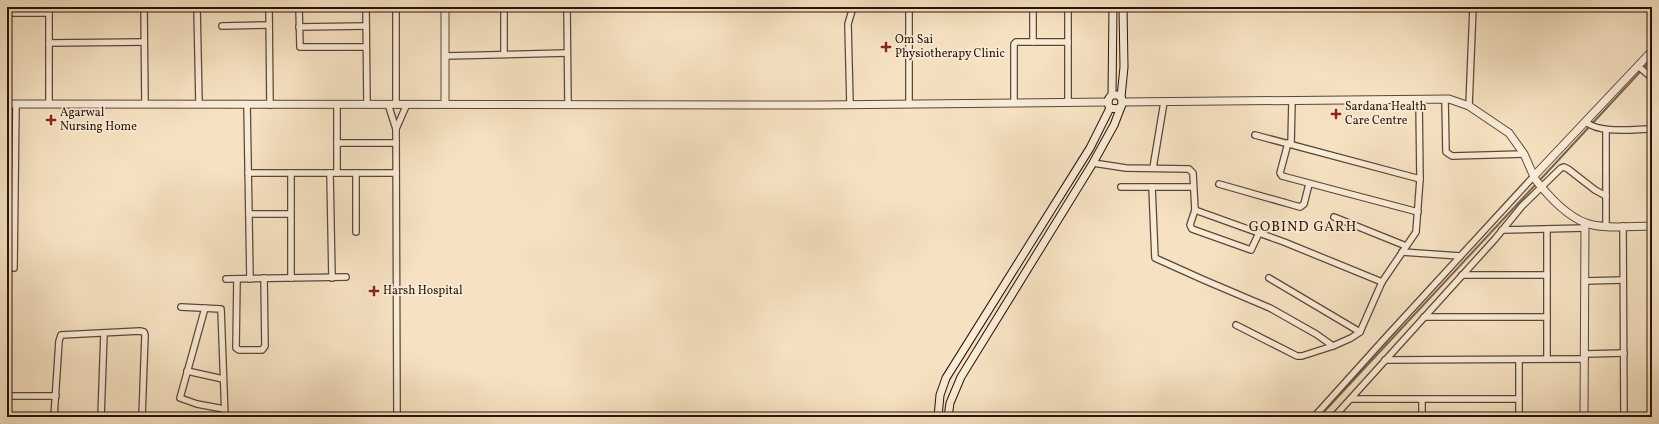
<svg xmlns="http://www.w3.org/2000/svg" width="1659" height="424" font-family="Vollkorn,serif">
<rect width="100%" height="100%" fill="#f6e2c2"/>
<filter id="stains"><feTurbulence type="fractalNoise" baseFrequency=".005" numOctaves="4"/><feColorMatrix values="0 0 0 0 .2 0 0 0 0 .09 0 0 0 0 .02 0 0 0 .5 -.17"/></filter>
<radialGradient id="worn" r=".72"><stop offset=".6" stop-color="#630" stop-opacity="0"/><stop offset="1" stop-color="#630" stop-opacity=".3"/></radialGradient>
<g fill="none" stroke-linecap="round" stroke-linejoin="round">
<g stroke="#7b6452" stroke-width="2">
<polyline points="1539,181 1652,59"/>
<polyline points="1319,417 1536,184"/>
</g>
<g stroke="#5e4636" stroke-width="8">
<g id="minor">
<polyline points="144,7 145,104"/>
<polyline points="197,7 199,104"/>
<polyline points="269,7 270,105"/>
<polyline points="299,7 300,47 366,47"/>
<polyline points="366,7 367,104"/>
<polyline points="396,7 396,104"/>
<polyline points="504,7 504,54"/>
<polyline points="567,7 568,104"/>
<polyline points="1033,7 1033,42"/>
<polyline points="7,13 49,13"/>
<polyline points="222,26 269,25"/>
<polyline points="299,27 366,26"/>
<polyline points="49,43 144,42"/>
<polyline points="445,56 567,53"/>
<polyline points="1638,66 1652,78"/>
<polyline points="1445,99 1446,152 1452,156 1524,154"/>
<polyline points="1014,103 1014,44 1016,42 1068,42"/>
<polyline points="1068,103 1068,7"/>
<polyline points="49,104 49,7"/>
<polyline points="247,104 250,279"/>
<polyline points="388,104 396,129 397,417"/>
<polyline points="909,104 909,7"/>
<polyline points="850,105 848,24 853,7"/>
<polyline points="1469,106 1473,7"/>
<path d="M1586,122C1600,134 1634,129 1652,129"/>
<polyline points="396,129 407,104"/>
<polyline points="1255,135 1420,179"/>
<polyline points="337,143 396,143"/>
<polyline points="1288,143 1280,173 1282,176 1418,212"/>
<polyline points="1291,144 1292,101"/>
<polyline points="1093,163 1126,168 1189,169 1193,173 1195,210 1190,225 1192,229 1251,250 1259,233"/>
<polyline points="1153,168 1164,102"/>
<polyline points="248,173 356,173 356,232"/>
<polyline points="291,173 291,278"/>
<polyline points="330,173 332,278"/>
<polyline points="337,173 337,104"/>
<polyline points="356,173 396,173"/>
<polyline points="1219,184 1300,207 1304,204 1309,184"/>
<polyline points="1121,187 1193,187"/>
<polyline points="1152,187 1155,258 1204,280 1270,308 1316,334 1333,346"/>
<polyline points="1195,210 1284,242 1382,282"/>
<polyline points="249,214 290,214"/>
<polyline points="1334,217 1406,246"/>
<polyline points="1606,226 1606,130"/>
<polyline points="1623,226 1624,417"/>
<polyline points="1547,229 1547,359"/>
<polyline points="1502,230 1585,228"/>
<polyline points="1402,252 1460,256"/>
<polyline points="14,268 16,104"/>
<polyline points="1462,275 1547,275"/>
<polyline points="1269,278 1360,332"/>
<polyline points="226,279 346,277"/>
<polyline points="237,279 236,348 239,350 262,350 265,346 264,278"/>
<polyline points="1585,281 1623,280"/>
<polyline points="181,307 221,309 225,417"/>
<polyline points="205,308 180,398 197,404 224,409"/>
<polyline points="1424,317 1547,317"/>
<polyline points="1236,325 1297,356 1302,356 1333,346 1351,338 1360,332 1382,282 1416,232 1420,179 1419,100"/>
<polyline points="1585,354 1624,353"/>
<polyline points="1385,360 1585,359"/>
<polyline points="1519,360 1519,417"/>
<polyline points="187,371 223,379"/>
<polyline points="1651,373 1652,373"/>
<polyline points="7,396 56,396"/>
<polyline points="1351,399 1519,399"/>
<polyline points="54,417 59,341 61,335 140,331 144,332 145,335 142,417"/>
<polyline points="101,417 104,333"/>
<polyline points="1314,417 1387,336 1534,176"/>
<polyline points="1334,417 1495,239 1522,206 1561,168 1564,167 1568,169 1595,190 1606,196"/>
<polyline points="1422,417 1422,400"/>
</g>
</g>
<g stroke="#5e4636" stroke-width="9">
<g id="tertiary">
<polyline points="445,7 445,104"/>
<path d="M1122,102L1449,99L1469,106L1509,133L1524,154L1535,179L1539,184C1552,200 1572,221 1593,225C1611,229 1633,226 1652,226"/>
<polyline points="7,104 819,105 1108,102"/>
<polyline points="1534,176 1652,51"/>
<polyline points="1584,417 1585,223"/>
</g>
</g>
<g stroke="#2b1208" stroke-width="9">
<g id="secondary">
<path d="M1112,95H1118L1122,99V105L1118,109L1110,108C1107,103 1107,99 1112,95L1113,7"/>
<polyline points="1121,97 1124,67 1123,7"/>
<polyline points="938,417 940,395 946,378 1090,148 1110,108"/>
<polyline points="948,417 950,403 961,377 1093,163 1114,125 1121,107"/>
</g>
</g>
<use href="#minor" stroke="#f9ecd7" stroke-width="5.5"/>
<use href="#tertiary" stroke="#f9ecd7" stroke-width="7"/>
<use href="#secondary" stroke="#f9ecd7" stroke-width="7"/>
</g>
<g fill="#8f2418" stroke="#f9ecd7" stroke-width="1.5">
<path d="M884 41h4v4h4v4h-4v4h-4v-4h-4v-4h4z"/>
<path d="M1334 108h4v4h4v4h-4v4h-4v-4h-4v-4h4z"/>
<path d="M49 114h4v4h4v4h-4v4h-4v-4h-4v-4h4z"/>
<path d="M372 285h4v4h4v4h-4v4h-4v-4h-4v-4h4z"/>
</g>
<g text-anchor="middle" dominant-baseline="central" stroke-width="3.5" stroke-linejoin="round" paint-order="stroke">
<g font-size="12" fill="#2b1208" stroke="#f9ecd7" text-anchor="start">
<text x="895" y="40">Om Sai<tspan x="895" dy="14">Physiotherapy Clinic</tspan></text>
<text x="1345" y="107">Sardana Health<tspan x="1345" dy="14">Care Centre</tspan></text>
<text x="60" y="113">Agarwal<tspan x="60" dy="14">Nursing Home</tspan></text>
<text x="383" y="291">Harsh Hospital</text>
</g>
<g font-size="14" letter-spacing="1" fill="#2b1208" stroke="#f9ecd7">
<text x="1303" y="227">GOBIND GARH</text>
</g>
</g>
<rect width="1659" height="424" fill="none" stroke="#f6e2c2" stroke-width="24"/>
<rect x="8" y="8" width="1643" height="408" fill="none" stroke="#2b1208" stroke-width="2"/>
<rect x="12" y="12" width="1635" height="400" fill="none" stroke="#2b1208"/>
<rect width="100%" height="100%" filter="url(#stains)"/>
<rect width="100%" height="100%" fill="url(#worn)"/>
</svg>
